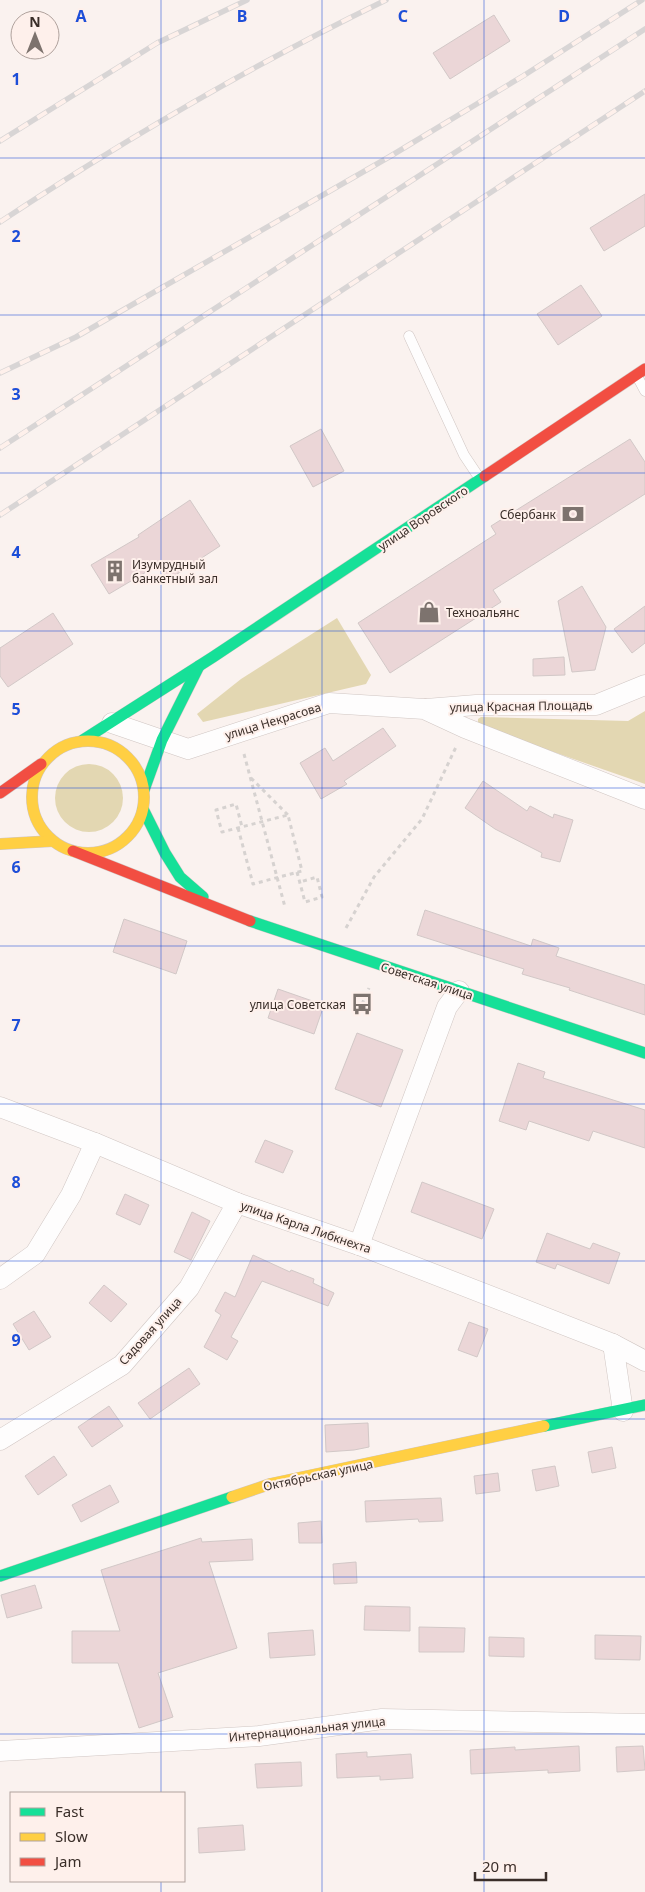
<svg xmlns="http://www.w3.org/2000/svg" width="645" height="1892" font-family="'Noto Sans',sans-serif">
<rect width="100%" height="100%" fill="#faf2ef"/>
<g fill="#e3d7b2">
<polygon points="337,618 371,675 366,684 203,722 197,714 241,679"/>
<polygon points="645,711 645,784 482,727 478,723 478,719 481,717 628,721"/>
<circle cx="89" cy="798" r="34"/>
</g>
<g fill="#ebd6d7" stroke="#d2c8c7">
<polygon points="494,15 510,41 450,79 433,53"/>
<polygon points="645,194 645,226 604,251 590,228"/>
<polygon points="581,285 602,316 558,345 537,314"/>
<polygon points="321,429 344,471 313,487 290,446"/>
<polygon points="630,439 645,462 645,494 493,590 501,602 390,673 358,623 496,534 491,526"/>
<polygon points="190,500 220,546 168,580 158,565 109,594 91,565 139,537 138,535"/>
<polygon points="582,586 606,627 595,670 572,672 558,601"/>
<polygon points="645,606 645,643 632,653 614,629"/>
<polygon points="53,613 73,644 8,687 0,676 0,648"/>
<polygon points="564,657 565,675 533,676 533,659"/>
<polygon points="383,728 396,746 344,781 347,784 321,799 300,763 325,748 333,761"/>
<polygon points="483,781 527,811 530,806 553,818 554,814 573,820 560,862 541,857 542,853 495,829 465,808"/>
<polygon points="425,910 531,946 533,939 559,948 556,956 645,985 645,1015 569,990 570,988 522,974 524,969 417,935"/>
<polygon points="124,919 187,941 176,974 113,952"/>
<polygon points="278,989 324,1005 314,1034 268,1018"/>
<polygon points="357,1033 403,1050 381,1107 335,1089"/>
<polygon points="518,1063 545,1072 543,1078 645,1110 645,1148 593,1131 589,1141 529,1121 526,1130 499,1121"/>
<polygon points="265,1140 293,1151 283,1173 255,1162"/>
<polygon points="422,1182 494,1209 482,1239 411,1212"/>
<polygon points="125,1194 149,1205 140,1225 116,1214"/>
<polygon points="192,1212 210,1221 191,1260 174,1252"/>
<polygon points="547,1233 590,1249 593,1243 620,1253 609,1284 557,1264 555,1269 536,1262"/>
<polygon points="253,1255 290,1272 291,1270 314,1279 313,1283 334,1293 328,1306 262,1281 231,1337 238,1341 227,1360 204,1347 221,1315 215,1311 225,1292 235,1297"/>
<polygon points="104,1285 127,1304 111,1322 89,1303"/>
<polygon points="34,1311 51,1337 29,1350 13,1324"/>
<polygon points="469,1322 488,1329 477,1357 458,1350"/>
<polygon points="189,1368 200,1384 150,1419 138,1403"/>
<polygon points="109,1406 123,1426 92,1447 78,1427"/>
<polygon points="368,1423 369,1447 354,1450 326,1452 325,1425"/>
<polygon points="612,1447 616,1468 592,1473 588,1452"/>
<polygon points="54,1456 67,1475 38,1495 25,1476"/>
<polygon points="555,1466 559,1486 536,1491 532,1470"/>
<polygon points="498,1473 500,1491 476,1494 474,1476"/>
<polygon points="110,1485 119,1502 81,1522 72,1505"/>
<polygon points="441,1498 443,1521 419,1522 418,1519 366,1522 365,1501"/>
<polygon points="321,1521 322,1543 299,1543 298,1523"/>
<polygon points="201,1538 202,1542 252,1539 253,1560 209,1562 237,1648 158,1673 173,1717 139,1728 118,1663 72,1663 72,1631 120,1631 101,1570"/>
<polygon points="356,1562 357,1583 334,1584 333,1564"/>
<polygon points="35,1585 42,1608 7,1618 1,1595"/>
<polygon points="365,1606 410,1607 410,1631 364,1630"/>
<polygon points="419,1627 465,1628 464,1652 419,1652"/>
<polygon points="313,1630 315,1655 270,1658 268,1633"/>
<polygon points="595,1635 641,1636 640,1660 595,1659"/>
<polygon points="489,1637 524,1638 524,1657 489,1656"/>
<polygon points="579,1746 580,1771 548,1773 548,1770 471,1774 470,1750 515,1747 515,1750"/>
<polygon points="643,1746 645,1770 617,1772 616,1747"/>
<polygon points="367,1752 367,1757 411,1754 413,1778 380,1780 380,1776 337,1778 336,1754"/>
<polygon points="301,1762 302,1786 257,1788 255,1764"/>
<polygon points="243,1825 245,1850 199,1853 198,1828"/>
</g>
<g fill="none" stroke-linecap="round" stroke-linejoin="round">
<g stroke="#d0c6c3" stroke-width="11">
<g id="lane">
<polyline points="409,336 464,455 480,479"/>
<polyline points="637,376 645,391"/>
</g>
</g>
<g stroke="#d0c6c3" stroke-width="21">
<g id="street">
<polyline points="426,709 476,705 596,705 645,685"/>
<polyline points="112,723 188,749 329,703 424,709 465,728 645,799"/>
<polyline points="0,1107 95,1143 237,1203 359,1245 613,1344"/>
<polyline points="359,1245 447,1007 459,991"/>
<polyline points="0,1279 35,1254 71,1195 95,1143"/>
<polyline points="623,1411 613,1344 645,1361"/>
<polyline points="0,1440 122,1365 189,1288 237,1203"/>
<polyline points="0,1751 259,1736 382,1719 645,1724"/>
</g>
</g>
<g stroke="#d0c6c3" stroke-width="12">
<g id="fast">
<polyline points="83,740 213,657 485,476"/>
<polyline points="144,790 162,740 199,666"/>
<polyline points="143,809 165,853 180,877 203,897"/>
<polyline points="250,921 645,1053"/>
<polyline points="544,1426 645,1405"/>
<polyline points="0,1576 232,1497"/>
</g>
</g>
<g stroke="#d0c6c3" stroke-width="12">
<g id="slow">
<circle cx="88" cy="797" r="56"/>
<polyline points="0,844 53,841"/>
<polyline points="232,1497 270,1484 544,1426"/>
</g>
</g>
<g stroke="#d0c6c3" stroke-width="12">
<g id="jam">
<polyline points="485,476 645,369"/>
<polyline points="0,793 41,764"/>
<polyline points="73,851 250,921"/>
</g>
</g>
<g stroke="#d6d2d0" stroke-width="3" stroke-dasharray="4 4" stroke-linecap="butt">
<polyline points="244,754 285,907"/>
<polyline points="251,778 288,815"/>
<polyline points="238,828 253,884 302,871 288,815 222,832 216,810 236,804 242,827"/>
<polyline points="297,872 305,902 322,897 317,877 300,882"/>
<polyline points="346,928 374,877 422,819 456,747"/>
<polyline points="362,1004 369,988"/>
</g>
<use href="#lane" stroke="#fefdfd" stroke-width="10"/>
<use href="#street" stroke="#fefdfd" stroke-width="20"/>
<use href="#fast" stroke="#16e098" stroke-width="11"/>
<use href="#slow" stroke="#ffcf43" stroke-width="11"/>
<use href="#jam" stroke="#f24e42" stroke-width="11"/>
<g stroke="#d8d5d5" stroke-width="5.5">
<g id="rail">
<polyline points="0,141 157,43 247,0"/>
<path d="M0,222C124,140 252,65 386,0"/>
<polyline points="0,373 76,337 389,157 523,76 642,0"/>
<polyline points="0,448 645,29"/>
<polyline points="0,515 645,91"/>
</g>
</g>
<use href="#rail" stroke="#fef0eb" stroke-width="4" stroke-dasharray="11" stroke-linecap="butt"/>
</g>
<path fill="none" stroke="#1d4ed8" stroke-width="1" stroke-opacity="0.55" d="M161,0V1793M322,0V1892M484,0V1892M0,158H645M0,315H645M0,473H645M0,631H645M0,788H645M0,946H645M0,1104H645M0,1261H645M0,1419H645M0,1577H645M0,1734H645M161,1881V1892"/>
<defs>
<g id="bank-bare" transform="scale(1.725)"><path d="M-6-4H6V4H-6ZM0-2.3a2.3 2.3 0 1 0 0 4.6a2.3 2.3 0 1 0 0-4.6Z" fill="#7d736e" stroke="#fef0eb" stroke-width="2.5" paint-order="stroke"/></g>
<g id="building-bare" transform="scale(1.725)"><path d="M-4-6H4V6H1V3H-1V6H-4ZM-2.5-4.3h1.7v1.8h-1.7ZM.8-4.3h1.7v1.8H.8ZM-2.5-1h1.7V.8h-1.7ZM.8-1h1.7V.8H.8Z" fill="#7d736e" stroke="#fef0eb" stroke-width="2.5" paint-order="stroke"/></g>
<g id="shop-bare" transform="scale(1.725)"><path d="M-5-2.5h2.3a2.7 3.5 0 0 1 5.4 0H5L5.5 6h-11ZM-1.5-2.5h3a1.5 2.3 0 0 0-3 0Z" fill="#7d736e" stroke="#fef0eb" stroke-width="2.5" paint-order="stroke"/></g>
<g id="bus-bare" transform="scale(1.725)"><path d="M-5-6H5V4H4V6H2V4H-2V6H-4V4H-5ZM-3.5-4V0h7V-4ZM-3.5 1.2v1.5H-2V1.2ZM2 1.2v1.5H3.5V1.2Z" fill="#7d736e" stroke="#fef0eb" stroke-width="2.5" paint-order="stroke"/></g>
</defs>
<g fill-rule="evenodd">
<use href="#bank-bare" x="573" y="514"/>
<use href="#building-bare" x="115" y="571"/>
<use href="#shop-bare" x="429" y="612"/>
<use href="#bus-bare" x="362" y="1004"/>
</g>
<g text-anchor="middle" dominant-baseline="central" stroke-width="4" stroke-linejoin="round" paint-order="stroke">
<g font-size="12" fill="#3a2e29" stroke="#fef0eb" text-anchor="end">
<text x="556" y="514">Сбербанк</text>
<text x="132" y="564" text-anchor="start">Изумрудный<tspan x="132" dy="14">банкетный зал</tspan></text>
<text x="446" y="612" text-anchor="start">Техноальянс</text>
<text x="346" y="1004">улица Советская</text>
</g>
<g font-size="12" fill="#3a2e29" stroke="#fef0eb">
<text transform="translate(423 518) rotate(-34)">улица Воровского</text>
<text transform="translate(521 706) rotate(-1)">улица Красная Площадь</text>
<text transform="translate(273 721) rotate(-17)">улица Некрасова</text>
<text transform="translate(427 981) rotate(18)">Советская улица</text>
<text transform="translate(306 1227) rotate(19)">улица Карла Либкнехта</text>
<text transform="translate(150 1331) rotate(-48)">Садовая улица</text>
<text transform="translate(318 1475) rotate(-12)">Октябрьская улица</text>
<text transform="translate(307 1729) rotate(-6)">Интернациональная улица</text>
</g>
</g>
<g font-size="16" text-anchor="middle" font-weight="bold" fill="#1d4ed8" stroke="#fef0eb" stroke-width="4" stroke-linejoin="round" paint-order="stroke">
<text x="81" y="22">A</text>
<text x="242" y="22">B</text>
<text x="403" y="22">C</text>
<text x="564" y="22">D</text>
<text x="16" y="85">1</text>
<text x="16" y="242">2</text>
<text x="16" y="400">3</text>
<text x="16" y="558">4</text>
<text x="16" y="715">5</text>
<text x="16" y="873">6</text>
<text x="16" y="1031">7</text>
<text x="16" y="1188">8</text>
<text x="16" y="1346">9</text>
</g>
<rect x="10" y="1792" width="175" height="90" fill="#fef0eb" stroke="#b0a29d"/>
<rect x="20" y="1808" width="25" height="8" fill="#16e098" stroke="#b0a29d"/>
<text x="55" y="1817" font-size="15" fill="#3a2e29">Fast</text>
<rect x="20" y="1833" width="25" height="8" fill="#ffcf43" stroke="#b0a29d"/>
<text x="55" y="1842" font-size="15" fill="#3a2e29">Slow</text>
<rect x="20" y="1858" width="25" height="8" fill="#f24e42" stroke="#b0a29d"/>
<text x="55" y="1867" font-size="15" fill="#3a2e29">Jam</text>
<g transform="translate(35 35)"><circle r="24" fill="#fef0eb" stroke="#b0a29d"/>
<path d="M0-4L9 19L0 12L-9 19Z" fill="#7d736e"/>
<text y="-8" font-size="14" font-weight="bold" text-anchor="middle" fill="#3a2e29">N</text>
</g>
<path d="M475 1872v8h71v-8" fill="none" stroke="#3a2e29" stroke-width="2.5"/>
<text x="482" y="1872" font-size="15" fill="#3a2e29" stroke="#fef0eb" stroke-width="4" paint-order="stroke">20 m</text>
</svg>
